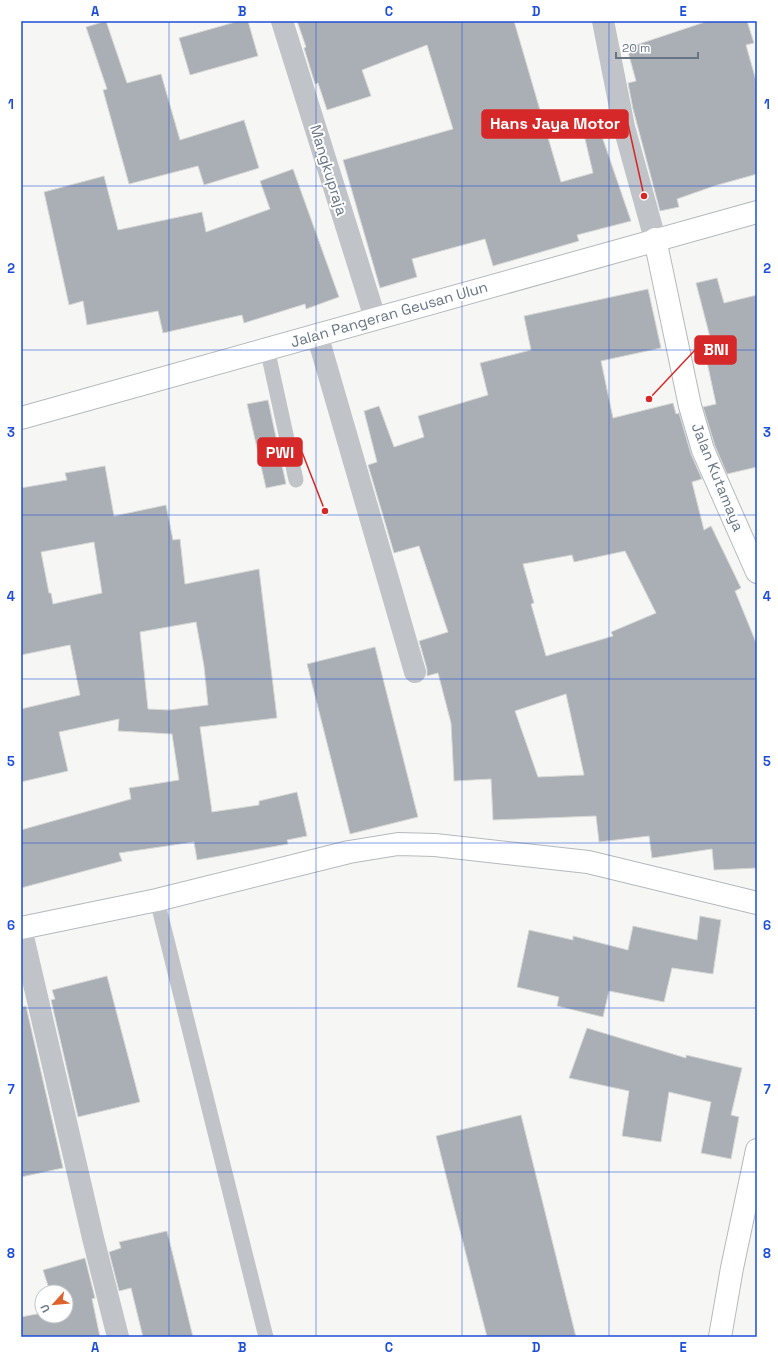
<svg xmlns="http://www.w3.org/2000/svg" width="778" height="1358" font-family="'Space Grotesk',sans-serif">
<rect width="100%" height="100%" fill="#f6f7f4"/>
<g fill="#a9afb5" stroke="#d8d8d6" fill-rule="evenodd">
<polygon points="106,21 127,83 161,74 180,140 244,120 259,168 204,185 198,166 129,184 103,90 107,89 86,27"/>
<polygon points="239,21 248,21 258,56 190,75 179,38"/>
<polygon points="297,21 514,21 561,182 593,173 582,126 597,122 631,221 577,235 579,241 493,266 485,239 412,259 417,277 380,288 343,160 453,129 427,45 362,70 371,96 327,110 318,83 315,84 304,48 306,47"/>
<polygon points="708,21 747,21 754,43 746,45 757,84 757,174 714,186 677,199 679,207 660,211 633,109 628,83 636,81 627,48"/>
<polygon points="293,169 339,297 306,309 305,304 244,323 242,315 163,333 158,311 87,325 83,301 69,305 44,192 104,176 118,230 202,212 206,232 270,209 260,181"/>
<polygon points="717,278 724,303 757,295 757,467 727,474 715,446 703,407 716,404 703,343 711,341 696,283"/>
<path d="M648,289L661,348L601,361L613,418L673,403L676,414L679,413L691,454L702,479L692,482L704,530L711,526L741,588L735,591L757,645V868L714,870L712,849L652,858L649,836L599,842L596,816L493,820L491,779L454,781L451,723L438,673L427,676V669L419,641L448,632L419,546L394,553L368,465L377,462L364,411L379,406L394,447L424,437L418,416L488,395L480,363L531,350L524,316ZM625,551L656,613L611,632L613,636L546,656L531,604L534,603L523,564L572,555L574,562ZM566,694L584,775L538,777L515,711Z"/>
<polygon points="268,400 286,484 266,488 247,404"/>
<path d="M105,466L114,516L166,505L173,540L180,539L185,584L259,569L277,718L200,727L212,812L259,805V801L297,792L307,836L287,840L288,844L197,860L194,842L119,853L122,861L21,888V830L131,799L129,788L179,780L172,734L118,731L119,719L59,732L68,771L21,782V709L80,695L70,645L21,655V488L67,480L65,473ZM94,542L102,593L53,604L51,593H49L41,552ZM196,622L204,666L208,705L169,710L148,709L140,632Z"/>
<polygon points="375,647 418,817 350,834 307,664"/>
<polygon points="700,916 721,920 713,974 672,968 664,1002 609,991 603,1017 557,1006 559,997 517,987 529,930 573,940 573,936 628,950 633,926 697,940"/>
<polygon points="107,976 140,1102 78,1117 51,1000 55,999 52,990"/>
<polygon points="26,1006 63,1168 21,1177 21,1007"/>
<polygon points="587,1028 686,1058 686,1055 742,1068 731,1115 739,1117 731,1159 701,1153 711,1102 669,1092 661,1142 622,1136 629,1091 569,1078"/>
<polygon points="521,1115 576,1337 487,1337 436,1136"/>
<polygon points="167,1231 193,1337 143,1337 131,1288 119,1291 109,1252 121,1248 119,1242"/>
<polygon points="85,1258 95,1298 92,1299 100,1337 21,1337 21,1317 42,1313 42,1316 66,1316 66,1292 50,1292 43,1270"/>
</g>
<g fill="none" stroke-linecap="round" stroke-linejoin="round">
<g stroke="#b5b9bd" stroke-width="24">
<g id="secondary">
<polyline points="655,239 690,406 703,450 757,572"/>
<polyline points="21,418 757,212"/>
<polyline points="21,928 157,900 349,852 398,844 435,845 588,862 757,903"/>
<polyline points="720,1337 732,1268 757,1150"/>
</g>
</g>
<g stroke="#c0c3c7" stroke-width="15">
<polyline points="267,348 296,480"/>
<polyline points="157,900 266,1337"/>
</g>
<g stroke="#c0c3c7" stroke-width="22">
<polyline points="282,21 375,318"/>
<polyline points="603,21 624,127 655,239"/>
<polyline points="317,334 415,672"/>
<polyline points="21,928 93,1238 118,1337"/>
</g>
<use href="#secondary" stroke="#fff" stroke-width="22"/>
</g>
<path fill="none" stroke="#1d4ed8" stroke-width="1" stroke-opacity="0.55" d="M169,21V1337M316,21V1337M462,21V1337M609,21V1337M21,186H757M21,350H757M21,515H757M21,679H757M21,843H757M21,1008H757M21,1172H757"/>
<g text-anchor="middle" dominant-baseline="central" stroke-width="4" stroke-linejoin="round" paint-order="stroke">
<g font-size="15" fill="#677583" stroke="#fff">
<text transform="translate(329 170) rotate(73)">Mangkupraja</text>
<text transform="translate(389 314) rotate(-16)">Jalan Pangeran Geusan Ulun</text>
<text transform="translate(718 477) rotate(68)">Jalan Kutamaya</text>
</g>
</g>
<path fill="none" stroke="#d62828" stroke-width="1.5" d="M644 196L628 124M649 399L695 350M325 511L302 452"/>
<g fill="#d62828" stroke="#fff" stroke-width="1.5">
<circle cx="644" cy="196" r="4"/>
<circle cx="649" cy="399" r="4"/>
<circle cx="325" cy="511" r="4"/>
</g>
<g fill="#d62828" stroke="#d62828" stroke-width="1.5">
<rect x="482" y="110" width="146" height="28" rx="4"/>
<rect x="695" y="336" width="41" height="28" rx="4"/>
<rect x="258" y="438" width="44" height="28" rx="4"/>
</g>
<g font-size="16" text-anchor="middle" font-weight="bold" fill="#fff">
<text x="555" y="129">Hans Jaya Motor</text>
<text x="716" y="355">BNI</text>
<text x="280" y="458">PWI</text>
</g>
<rect width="778" height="1358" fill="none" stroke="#ffffff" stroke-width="44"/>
<g transform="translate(54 1304) rotate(243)"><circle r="19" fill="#ffffff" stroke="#c2c8cd"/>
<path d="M0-3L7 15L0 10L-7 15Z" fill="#dc632e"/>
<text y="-6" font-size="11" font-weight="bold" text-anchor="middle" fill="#677583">U</text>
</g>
<path d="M616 52v6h82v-6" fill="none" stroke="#677583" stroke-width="2"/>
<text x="622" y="52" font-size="12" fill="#677583" stroke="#ffffff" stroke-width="3" paint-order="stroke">20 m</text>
<rect x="22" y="22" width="734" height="1314" fill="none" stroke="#1d4ed8" stroke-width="1.5"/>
<g font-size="13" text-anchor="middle" font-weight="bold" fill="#1d4ed8">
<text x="95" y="16">A</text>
<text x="242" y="16">B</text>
<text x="389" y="16">C</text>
<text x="536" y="16">D</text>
<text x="683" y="16">E</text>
<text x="11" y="109">1</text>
<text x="767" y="109">1</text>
<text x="11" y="273">2</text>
<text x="767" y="273">2</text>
<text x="11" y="437">3</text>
<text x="767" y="437">3</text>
<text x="11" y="601">4</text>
<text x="767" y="601">4</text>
<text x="11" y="766">5</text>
<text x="767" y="766">5</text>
<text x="11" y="930">6</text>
<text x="767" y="930">6</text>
<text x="11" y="1094">7</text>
<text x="767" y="1094">7</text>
<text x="11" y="1258">8</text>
<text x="767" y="1258">8</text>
<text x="95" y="1352">A</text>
<text x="242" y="1352">B</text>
<text x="389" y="1352">C</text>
<text x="536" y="1352">D</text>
<text x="683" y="1352">E</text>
</g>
</svg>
